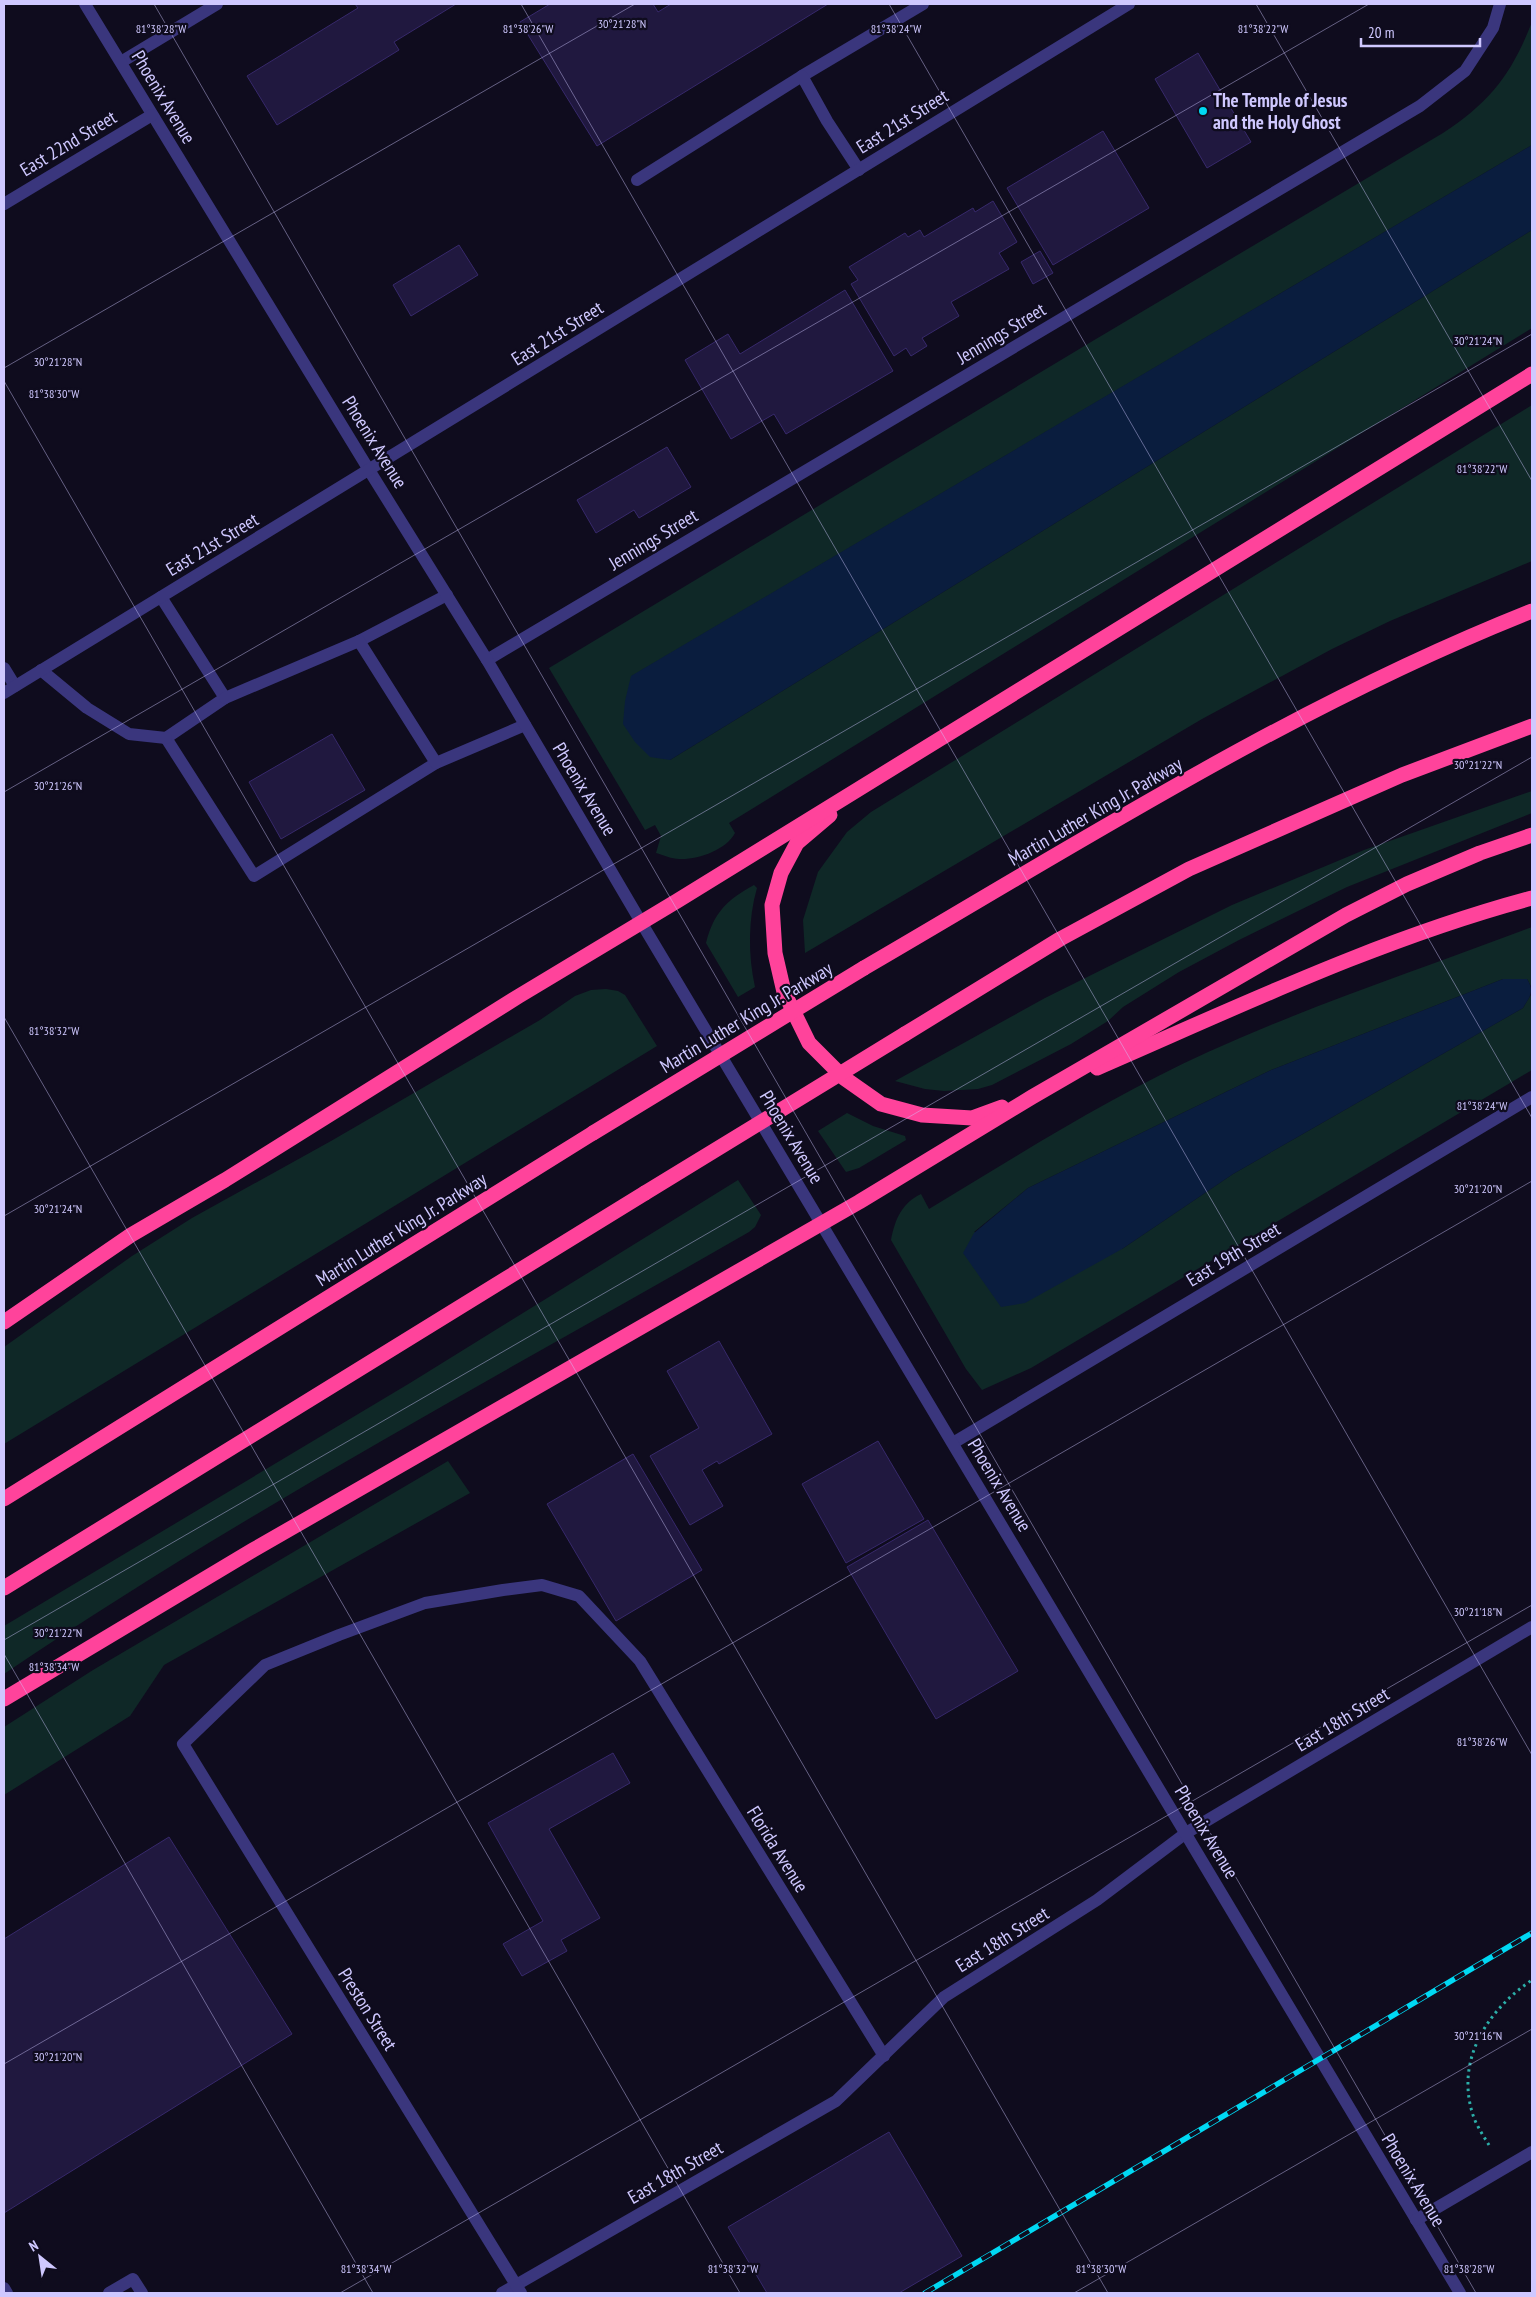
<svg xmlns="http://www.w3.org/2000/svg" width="1536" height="2297" font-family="'PT Sans Narrow',sans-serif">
<rect width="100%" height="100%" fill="#0f0c1e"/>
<g fill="#0f2827">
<path d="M1532,22V145L632,676L670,760L1532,230V328L729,823L735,833C726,850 698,860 679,859C672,859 663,855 656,853L661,836L655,825L645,830L549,668L1096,339L1443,133C1491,101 1511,75 1532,22Z"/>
<polygon points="1532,405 1532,561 1390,621 1332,649 1202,719 805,953 803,920 818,872 847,832 871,812"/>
<polygon points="1532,791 1532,813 1347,887 1239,940 1179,972 1123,1007 1108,1021 1071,1044 992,1085 978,1089 944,1091 925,1089 895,1081 1045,998 1232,905 1364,850"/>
<path d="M754,885L757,888C748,919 748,955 755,987L738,997L706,943C714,912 727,900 754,885Z"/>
<path d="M1532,927V988L1527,979H1503L1269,1071L1028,1188L974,1232L1122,1249L1233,1174L1523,1008L1532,993V1070L1031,1368L982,1390L966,1369L891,1240C895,1219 902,1203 921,1194L929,1209C1020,1154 1111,1096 1208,1052C1314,1004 1424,968 1532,927Z"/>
<polygon points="606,989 618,991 625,995 657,1046 4,1444 4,1347 132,1256 192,1218 331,1141 540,1020 575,996 591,990"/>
<polygon points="847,1113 873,1126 905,1136 906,1140 859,1168 846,1172 818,1131"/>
<path d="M738,1180L761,1215L755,1227L749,1232C499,1376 243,1512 4,1674V1626L410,1383Z"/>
<polygon points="448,1461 470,1493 164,1665 130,1716 4,1795 4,1727 93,1670"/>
</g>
<g fill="#0a1d3e">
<polygon points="1532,145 1532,230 670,760 650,757 635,742 623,724 625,701 631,676"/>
<path d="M1503,979H1527C1535,992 1530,996 1523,1008L1233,1174L1122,1249L1025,1303L1001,1307L963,1253L974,1233L1028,1188L1269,1071Z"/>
</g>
<g fill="#20183f" stroke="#37296b">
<polygon points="355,4 456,4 394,42 399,50 277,125 247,76 358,8"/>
<polygon points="550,4 653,4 658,12 671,4 828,4 597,146 520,22"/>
<polygon points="1198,53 1251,142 1207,168 1155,79"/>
<polygon points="1103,131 1149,208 1053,265 1007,188"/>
<polygon points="993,201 1017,242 999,253 1009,269 951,302 959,316 922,338 927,346 911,356 906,348 894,356 851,284 858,280 849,267 905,233 908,237 920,230 924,237 973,208 975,212"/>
<polygon points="459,245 478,275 411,316 393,285"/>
<polygon points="1040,251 1053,273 1033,284 1021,262"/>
<polygon points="845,290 893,371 786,434 774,414 731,439 685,360 728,334 740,354"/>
<polygon points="667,447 691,487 639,518 634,510 596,533 577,500"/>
<polygon points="332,734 365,790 281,839 249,782"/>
<polygon points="719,1341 772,1434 719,1464 717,1461 702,1470 723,1506 690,1525 650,1456 699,1428 667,1371"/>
<polygon points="878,1441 924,1519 846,1563 802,1484"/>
<polygon points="633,1454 702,1570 616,1621 547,1504"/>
<polygon points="928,1520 1018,1671 936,1719 847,1567"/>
<polygon points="613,1753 630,1783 549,1829 600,1918 561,1940 567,1951 522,1976 503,1944 543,1921 488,1823"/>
<polygon points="169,1837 292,2034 4,2213 4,1939"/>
<polygon points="889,2132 962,2256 899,2293 767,2293 728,2227"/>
</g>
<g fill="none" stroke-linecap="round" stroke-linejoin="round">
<path stroke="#2cafa9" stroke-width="3" stroke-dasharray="2.5 4" stroke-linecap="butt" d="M1489,2145C1484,2137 1478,2128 1474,2118C1454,2062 1486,2011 1532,1980"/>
<g stroke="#3a367d" stroke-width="12">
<polyline points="121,62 217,4"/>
<polyline points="802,76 923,4"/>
<polyline points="637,180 802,76 827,121 859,170"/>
<polyline points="161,597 225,698 166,738 254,876 436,763 525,725"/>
<polyline points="359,641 447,595"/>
<polyline points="41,670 87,708 129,734 166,738"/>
<polyline points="225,698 359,641 436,763"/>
<polyline points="109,2293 133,2279 142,2293"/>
</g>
<g stroke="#3a367d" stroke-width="12">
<polyline points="85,4 369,470"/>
<polyline points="4,204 152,115"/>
<polyline points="487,660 1420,106 1465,71 1493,28 1500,4"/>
<polyline points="4,668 15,686"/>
<polyline points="953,1443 1532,1097"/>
<polyline points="4,2288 7,2293"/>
<polyline points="502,2293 836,2101 944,1997 1097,1900 1186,1833 1532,1627"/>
<polyline points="521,2293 183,1744 265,1665 339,1635 425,1603 503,1590 542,1585 579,1596 640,1661 884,2056"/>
</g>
<g stroke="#3a367d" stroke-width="12">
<polyline points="369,470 487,660 641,922 1460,2293"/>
<polyline points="4,693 1129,4"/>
<polyline points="1416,2220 1532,2152"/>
</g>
<g stroke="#ff439b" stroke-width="15">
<polyline points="830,815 797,843 781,873 772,905 775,953 784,992 809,1043 844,1078 881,1104 922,1115 972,1118 1002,1107"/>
<path d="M864,968C1082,841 1297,704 1532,611"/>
<polyline points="905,1034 1060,939 1189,869 1402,775 1532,726"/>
<path d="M1097,1068C1240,1006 1382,938 1532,898"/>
<polyline points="4,1322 131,1235 225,1180 519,996 677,901 1532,374"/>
<polyline points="4,1499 593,1133"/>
<polyline points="4,1588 645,1193"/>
<polyline points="4,1699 253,1550 859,1202 1032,1097 1346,915 1407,884 1480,853 1532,835"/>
</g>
<g stroke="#00d8f3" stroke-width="5.5">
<polyline id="rail" points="925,2293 1532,1933"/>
</g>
<use href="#rail" stroke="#0f0c1e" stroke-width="4" stroke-dasharray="11" stroke-linecap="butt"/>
<g stroke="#ff439b" stroke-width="15">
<polyline points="593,1133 864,968"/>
<polyline points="645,1193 905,1034"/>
</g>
</g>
<path fill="none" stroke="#cfc8ff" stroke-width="1" stroke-opacity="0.45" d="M154,4L1476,2293M521,4L1532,1755M889,4L1532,1118M1256,4L1532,481M4,368L635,4M4,381L1108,2293M4,792L1369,4M4,1017L740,2293M4,1216L1532,334M4,1640L1532,757M4,1654L373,2293M4,2064L1532,1181M4,2291L5,2293M340,2293L1532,1605M1074,2293L1532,2029"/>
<circle fill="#00d8f3" stroke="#0f0c1e" stroke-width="2" cx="1203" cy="111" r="5"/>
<g text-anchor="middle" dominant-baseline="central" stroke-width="4.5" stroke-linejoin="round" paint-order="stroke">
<g font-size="19" fill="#cfc8ff" stroke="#0f0c1e">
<text transform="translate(164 97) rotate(59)">Phoenix Avenue</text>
<text transform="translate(902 121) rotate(-32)">East 21st Street</text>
<text transform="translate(68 143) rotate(-31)">East 22nd Street</text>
<text transform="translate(557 333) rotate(-32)">East 21st Street</text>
<text transform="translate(1001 333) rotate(-31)">Jennings Street</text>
<text transform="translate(375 442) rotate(58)">Phoenix Avenue</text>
<text transform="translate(653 539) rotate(-31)">Jennings Street</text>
<text transform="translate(212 544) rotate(-31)">East 21st Street</text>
<text transform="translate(585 789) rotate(59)">Phoenix Avenue</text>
<text transform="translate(1095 811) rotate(-30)">Martin Luther King Jr. Parkway</text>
<text transform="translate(746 1017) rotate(-31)">Martin Luther King Jr. Parkway</text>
<text transform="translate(792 1137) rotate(59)">Phoenix Avenue</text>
<text transform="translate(401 1229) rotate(-32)">Martin Luther King Jr. Parkway</text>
<text transform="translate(1233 1254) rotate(-31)">East 19th Street</text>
<text transform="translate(1000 1485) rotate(59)">Phoenix Avenue</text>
<text transform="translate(1342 1719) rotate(-31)">East 18th Street</text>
<text transform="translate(1207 1832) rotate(59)">Phoenix Avenue</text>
<text transform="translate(778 1849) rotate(58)">Florida Avenue</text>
<text transform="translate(1002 1939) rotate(-32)">East 18th Street</text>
<text transform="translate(368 2009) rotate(58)">Preston Street</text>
<text transform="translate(675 2172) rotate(-30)">East 18th Street</text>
<text transform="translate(1414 2180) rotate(59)">Phoenix Avenue</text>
</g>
<g font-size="19" font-weight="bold" fill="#cfc8ff" stroke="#0f0c1e" text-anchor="start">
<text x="1213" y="100">The Temple of Jesus<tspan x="1213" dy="22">and the Holy Ghost</tspan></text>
</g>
</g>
<g font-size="12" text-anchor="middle" fill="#cfc8ff" stroke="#0f0c1e" stroke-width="4.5" stroke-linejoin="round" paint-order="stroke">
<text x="622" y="28">30°21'28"N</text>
<text x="161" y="33">81°38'28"W</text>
<text x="528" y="33">81°38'26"W</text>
<text x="896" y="33">81°38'24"W</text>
<text x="1263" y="33">81°38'22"W</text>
<text x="1478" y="345">30°21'24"N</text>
<text x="58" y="366">30°21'28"N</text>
<text x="54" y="398">81°38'30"W</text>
<text x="1482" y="473">81°38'22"W</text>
<text x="1478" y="769">30°21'22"N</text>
<text x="58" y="790">30°21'26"N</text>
<text x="54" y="1035">81°38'32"W</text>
<text x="1482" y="1110">81°38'24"W</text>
<text x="1478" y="1193">30°21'20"N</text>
<text x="58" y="1213">30°21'24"N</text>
<text x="1478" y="1616">30°21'18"N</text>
<text x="58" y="1637">30°21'22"N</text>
<text x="54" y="1671">81°38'34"W</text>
<text x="1482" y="1746">81°38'26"W</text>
<text x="1478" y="2040">30°21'16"N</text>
<text x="58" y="2061">30°21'20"N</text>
<text x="366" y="2273">81°38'34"W</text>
<text x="733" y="2273">81°38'32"W</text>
<text x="1101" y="2273">81°38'30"W</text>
<text x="1469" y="2273">81°38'28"W</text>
</g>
<rect width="1536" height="2297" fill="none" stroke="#cfc8ff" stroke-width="10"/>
<g transform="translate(40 2257) rotate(330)" stroke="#0f0c1e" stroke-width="4" paint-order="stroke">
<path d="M0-4L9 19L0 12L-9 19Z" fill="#cfc8ff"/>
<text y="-8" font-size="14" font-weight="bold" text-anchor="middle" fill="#cfc8ff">N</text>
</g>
<path d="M1361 38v8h119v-8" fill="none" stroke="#cfc8ff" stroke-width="2.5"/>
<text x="1368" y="38" font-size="15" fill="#cfc8ff" stroke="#0f0c1e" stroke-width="4" paint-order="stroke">20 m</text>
</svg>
